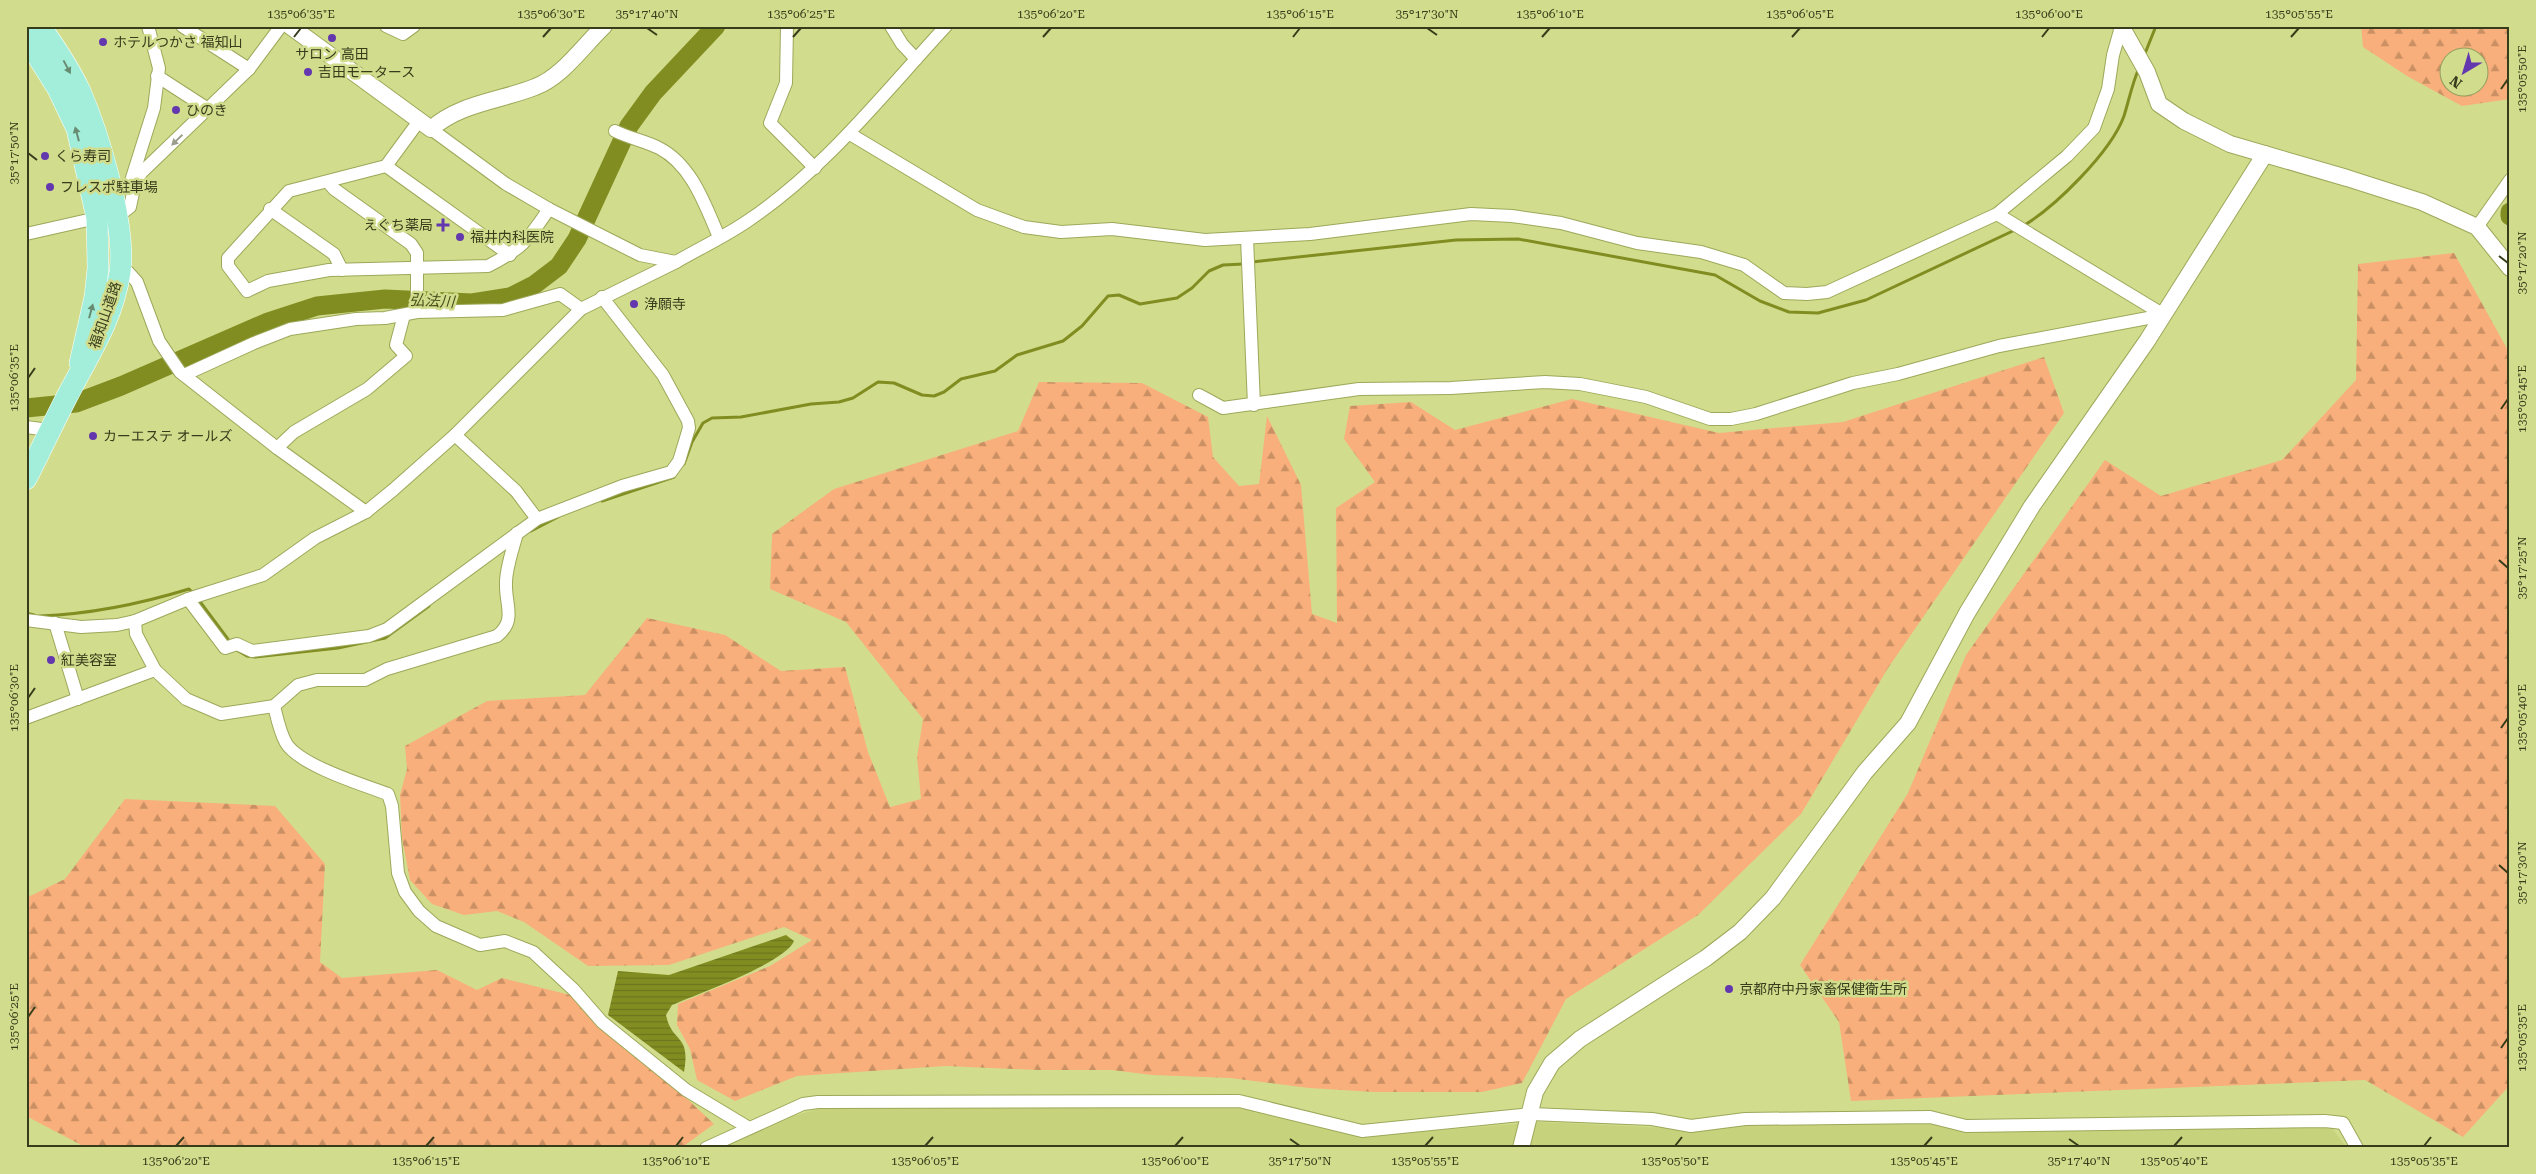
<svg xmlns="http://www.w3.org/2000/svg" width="2536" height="1174" font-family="'Roboto Serif','Noto Sans JP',serif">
<defs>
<pattern id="forest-firs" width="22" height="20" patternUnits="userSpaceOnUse" patternTransform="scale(1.25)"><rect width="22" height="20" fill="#f9af7b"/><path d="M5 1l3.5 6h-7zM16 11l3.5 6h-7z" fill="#ca9064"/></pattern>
<pattern id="water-rules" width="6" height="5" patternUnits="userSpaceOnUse" patternTransform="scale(1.25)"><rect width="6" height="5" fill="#828d21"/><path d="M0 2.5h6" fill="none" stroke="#6b741c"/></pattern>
</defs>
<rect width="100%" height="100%" fill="#d1dd8d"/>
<polygon fill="#c7d37c" points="1238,1105 1360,1137 1539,1122 1692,1129 1772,1120 1930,1121 1969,1130 2332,1128 2347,1148 720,1148 773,1122 818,1109 894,1106"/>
<g fill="url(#forest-firs)" fill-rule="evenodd">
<path d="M2361,26H2510V99L2462,106L2407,76L2363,47ZM2448,58H2478V88H2448Z"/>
<polygon points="2454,253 2510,354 2510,1085 2463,1137 2365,1080 1851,1101 1839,1022 1800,965 1908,793 1966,655 2105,460 2161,496 2282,460 2356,380 2358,264"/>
<polygon points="2044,357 2064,413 1888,668 1801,814 1698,915 1566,999 1522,1083 1482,1092 1374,1092 1309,1088 1230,1078 1152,1075 1112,1070 1038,1070 946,1066 797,1076 735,1101 697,1080 690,1049 677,1025 678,1004 770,966 812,940 784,927 669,965 588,966 524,922 497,911 464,915 432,904 410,880 402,838 400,795 407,769 405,746 487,701 585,695 647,618 725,635 781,671 845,667 868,752 890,807 921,799 917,757 923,719 846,622 770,589 772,534 834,489 1018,431 1039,382 1142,383 1208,417 1213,457 1239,486 1259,484 1267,416 1301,485 1312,614 1337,623 1336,508 1375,482 1344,439 1350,406 1411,402 1455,430 1572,399 1719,433 1843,422"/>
<polygon points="125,799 275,806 325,864 320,962 342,978 437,970 477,990 502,978 578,997 714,1124 681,1148 87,1148 26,1116 26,898 65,879"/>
</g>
<path fill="url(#water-rules)" d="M786,935L794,941C785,963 697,994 672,1005L666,1015C672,1044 691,1033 684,1072L608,1015L618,971L669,975Z"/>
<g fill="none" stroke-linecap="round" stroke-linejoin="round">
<g stroke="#828d21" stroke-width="3">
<polyline points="2144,56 2156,26"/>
<path d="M2023,226C2055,207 2111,152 2124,116C2129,100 2132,84 2139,68"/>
<polyline points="1252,262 1456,240 1518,239 1715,275 1760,301 1789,312 1818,313 1866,300 2017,229"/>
<polyline points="684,464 692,442 703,423 712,418 741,417 811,404 839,402 853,398 878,382 894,383 922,395 934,396 944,392 961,379 995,371 1017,355 1063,341 1082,326 1108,296 1119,295 1140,304 1177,298 1192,288 1209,271 1223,265 1244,264"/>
<polyline points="602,501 674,477"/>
<polyline points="531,531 558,517"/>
<polyline points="198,599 230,642"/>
<polyline points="26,613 34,615"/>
<path d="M40,616C92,614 140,604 189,589L194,594"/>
<polyline points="235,649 247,656 255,657 338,648 385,638 429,606"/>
</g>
<g stroke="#828d21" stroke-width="19">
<polyline points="2510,212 2510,216"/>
<polyline points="26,408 76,403 121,386 268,322 317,306 385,299 472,303 510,297 534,285 559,266 577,239 629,126 653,93 716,26"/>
</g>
<g stroke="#9da85a" stroke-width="14">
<g id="minor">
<polyline points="182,26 249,69"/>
<polyline points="386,26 403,34 414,26"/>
<polyline points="787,26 786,83 770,123 815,168"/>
<polyline points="891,26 902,44 916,59"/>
<polyline points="157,76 208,109"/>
<path d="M419,121L386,166L289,191L228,258V266L247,291L268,281L329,270L488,266C523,248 527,241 549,209"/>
<path d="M431,129L506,184L549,209L640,255L676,262C700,248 726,236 749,220C826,168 883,94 946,26"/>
<path d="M615,131C629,138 645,141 659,148C692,165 705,205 719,237"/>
<polyline points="850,134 977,210 1024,227 1061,232 1112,229 1205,240 1310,234 1471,214 1512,216 1561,223 1637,243 1701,252 1744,265 1784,293 1807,294 1827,292 1997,214 2067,156 2094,128 2108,89 2113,55 2121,27"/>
<polyline points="386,166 510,255"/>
<polyline points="131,181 154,108 159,68 148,26"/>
<polyline points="328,182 334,189 411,244 417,253 417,312"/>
<polyline points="270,209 334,254 342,270"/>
<polyline points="1997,214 2164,315"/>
<polyline points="2477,227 2510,180"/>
<polyline points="26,234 97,218 117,217 130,207 134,188 141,173 249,69 281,26"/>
<polyline points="1247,238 1254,405"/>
<polyline points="120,271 128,272 137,282 159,341 180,372 277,448 366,512"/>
<polyline points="184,375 254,343 290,329 356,319 385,318 417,312 503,310 560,294 581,309"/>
<polyline points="1199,395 1223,408 1359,389 1451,388 1545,382 1580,384 1646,397 1710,419 1731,419 1756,414 1853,383 1898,374 1999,346 2164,315"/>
<polyline points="26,427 41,429 49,433"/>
<polyline points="455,435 516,491 537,519"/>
<polyline points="277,448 294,432 367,389 406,356 396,345 404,315"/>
<polyline points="188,599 225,648 237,644 252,651 369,636 387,629 537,519 622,486 671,472 679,461 689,428 688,421 663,375 602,297"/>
<polyline points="26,620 81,627 117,625 135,621 188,599 263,575 315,538 366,512 393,490 455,435 581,309 676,262"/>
<path d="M135,621L136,634L155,670L186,699L221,714L274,706L298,685L317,680H365L387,669L497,636C517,620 505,605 506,583C506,567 513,549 517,533"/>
<polyline points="55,623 78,699"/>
<path d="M274,706C277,718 280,733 286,743C299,765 363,785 388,794L392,806L398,873L405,892L419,911L436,926L480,945L505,941L533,952L574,990L602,1022L686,1090L749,1128"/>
<polyline points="26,718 155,670"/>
<polyline points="706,1148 803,1104 818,1102 1239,1101 1362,1131 1531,1114 1652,1119 1691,1126 1745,1119 1930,1117 1966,1126 2325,1121 2343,1123 2357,1148"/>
</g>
</g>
<g stroke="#9da85a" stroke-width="18">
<g id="tertiary">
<path d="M290,26L431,129C460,103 500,101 535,87C562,77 583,46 604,26"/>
<polyline points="2121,26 2147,72 2159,104 2184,121 2230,144 2347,178 2422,202 2477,227 2510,268"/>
<polyline points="1521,1148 1535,1092 1552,1063 1580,1039 1706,958 1740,932 1773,898 1865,772 1908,723 1967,613 2032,506 2147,341 2265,154"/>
</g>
</g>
<g stroke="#fff" stroke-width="22">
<g id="trunk">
<polyline points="26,38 58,89 77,129 97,218 98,268 95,297 80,363"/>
<path d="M26,479C42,448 56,417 72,387C93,348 113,317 120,272C126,224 99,135 80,91C69,68 55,47 40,26"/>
</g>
</g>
<use href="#minor" stroke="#fff" stroke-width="12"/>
<use href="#tertiary" stroke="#fff" stroke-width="16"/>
<use href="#trunk" stroke="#a3eeda" stroke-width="21"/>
</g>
<defs><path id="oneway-solid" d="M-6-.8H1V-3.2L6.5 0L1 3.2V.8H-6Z" transform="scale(1.25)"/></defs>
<g fill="#688c71">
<use href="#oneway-solid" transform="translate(67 67) rotate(62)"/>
<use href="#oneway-solid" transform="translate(77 134) rotate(-105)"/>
<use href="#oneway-solid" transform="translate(91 311) rotate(-75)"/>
</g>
<use fill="#9b9e8d" href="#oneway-solid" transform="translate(177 140) rotate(136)"/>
<path fill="none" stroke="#373c1b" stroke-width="2" d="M647,28L657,35M1427,28L1437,35M294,37L301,28M543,37L551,28M793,37L801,28M1043,37L1051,28M1293,37L1300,28M1542,37L1550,28M1792,37L1800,28M2042,37L2049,28M2291,37L2299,28M2501,89L2508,79M28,153L37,160M2499,256L2508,263M28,378L35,368M2501,409L2508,399M2499,560L2508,568M28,698L35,688M2501,728L2508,718M2499,865L2508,873M28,1017L35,1007M2501,1048L2508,1038M1290,1139L1300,1146M2069,1139L2079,1146M176,1146L184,1137M426,1146L434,1137M676,1146L683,1137M925,1146L933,1137M1175,1146L1183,1137M1425,1146L1433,1137M1675,1146L1682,1137M1924,1146L1932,1137M2174,1146L2182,1137M2424,1146L2431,1137"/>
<g fill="#6337ae" stroke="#d1dd8d" stroke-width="2">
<circle cx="332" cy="38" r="5"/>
<circle cx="103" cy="42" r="5"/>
<circle cx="308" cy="72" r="5"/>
<circle cx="176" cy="110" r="5"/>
<circle cx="45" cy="156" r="5"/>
<circle cx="50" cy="187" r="5"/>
<path d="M440.5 217.5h5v5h5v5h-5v5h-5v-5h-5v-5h5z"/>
<circle cx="460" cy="237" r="5"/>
<circle cx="634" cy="304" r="5"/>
<circle cx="93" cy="436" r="5"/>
<circle cx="51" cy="660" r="5"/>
<circle cx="1729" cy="989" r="5"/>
</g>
<g text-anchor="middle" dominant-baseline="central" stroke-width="5" stroke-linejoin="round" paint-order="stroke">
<g font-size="14" fill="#373c1b" stroke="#d1dd8d" text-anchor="start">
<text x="113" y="42">ホテルつかさ 福知山</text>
<text x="332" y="54" text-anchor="middle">サロン 高田</text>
<text x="318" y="72">吉田モータース</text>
<text x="186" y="110">ひのき</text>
<text x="55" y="156">くら寿司</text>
<text x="60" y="187">フレスポ駐車場</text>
<text x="433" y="225" text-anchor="end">えぐち薬局</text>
<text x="470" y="237">福井内科医院</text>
<text x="644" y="304">浄願寺</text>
<text x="103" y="436">カーエステ オールズ</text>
<text x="61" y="660">紅美容室</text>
<text x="1739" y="989">京都府中丹家畜保健衛生所</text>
</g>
<g font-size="14" fill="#373c1b" stroke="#d1dd8d">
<text transform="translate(105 315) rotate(-71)">福知山道路</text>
</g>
<g font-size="15" font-style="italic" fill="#494f1a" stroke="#d1dd8d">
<text transform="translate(432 301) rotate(3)">弘法川</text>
</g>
</g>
<rect width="2536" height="1174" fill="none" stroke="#d1dd8d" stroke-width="55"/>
<g transform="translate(2464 72) rotate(218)"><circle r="24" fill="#d1dd8d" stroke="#939d5f"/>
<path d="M0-4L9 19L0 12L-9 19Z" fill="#6337ae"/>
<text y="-8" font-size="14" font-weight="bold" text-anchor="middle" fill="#373c1b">N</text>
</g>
<rect x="28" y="28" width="2480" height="1118" fill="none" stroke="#373c1b" stroke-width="2"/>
<g font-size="12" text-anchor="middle" fill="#373c1b">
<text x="301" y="18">135°06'35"E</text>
<text x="551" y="18">135°06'30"E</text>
<text x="647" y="18">35°17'40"N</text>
<text x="801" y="18">135°06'25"E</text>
<text x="1051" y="18">135°06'20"E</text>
<text x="1300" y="18">135°06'15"E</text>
<text x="1427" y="18">35°17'30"N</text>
<text x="1550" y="18">135°06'10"E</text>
<text x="1800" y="18">135°06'05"E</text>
<text x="2049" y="18">135°06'00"E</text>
<text x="2299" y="18">135°05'55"E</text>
<text transform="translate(2522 79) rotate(-90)" y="4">135°05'50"E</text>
<text transform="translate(14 153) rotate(-90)" y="4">35°17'50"N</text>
<text transform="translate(2522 263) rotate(-90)" y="4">35°17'20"N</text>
<text transform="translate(14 378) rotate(-90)" y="4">135°06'35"E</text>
<text transform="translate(2522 399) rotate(-90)" y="4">135°05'45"E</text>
<text transform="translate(2522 568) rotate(-90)" y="4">35°17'25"N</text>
<text transform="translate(14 698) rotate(-90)" y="4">135°06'30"E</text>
<text transform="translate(2522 718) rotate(-90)" y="4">135°05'40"E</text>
<text transform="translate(2522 873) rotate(-90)" y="4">35°17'30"N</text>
<text transform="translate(14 1017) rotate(-90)" y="4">135°06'25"E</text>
<text transform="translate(2522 1038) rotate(-90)" y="4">135°05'35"E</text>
<text x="176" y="1165">135°06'20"E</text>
<text x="426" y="1165">135°06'15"E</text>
<text x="676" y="1165">135°06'10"E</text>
<text x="925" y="1165">135°06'05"E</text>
<text x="1175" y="1165">135°06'00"E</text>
<text x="1300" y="1165">35°17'50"N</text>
<text x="1425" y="1165">135°05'55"E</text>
<text x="1675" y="1165">135°05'50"E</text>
<text x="1924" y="1165">135°05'45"E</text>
<text x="2079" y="1165">35°17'40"N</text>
<text x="2174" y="1165">135°05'40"E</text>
<text x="2424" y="1165">135°05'35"E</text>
</g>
</svg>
